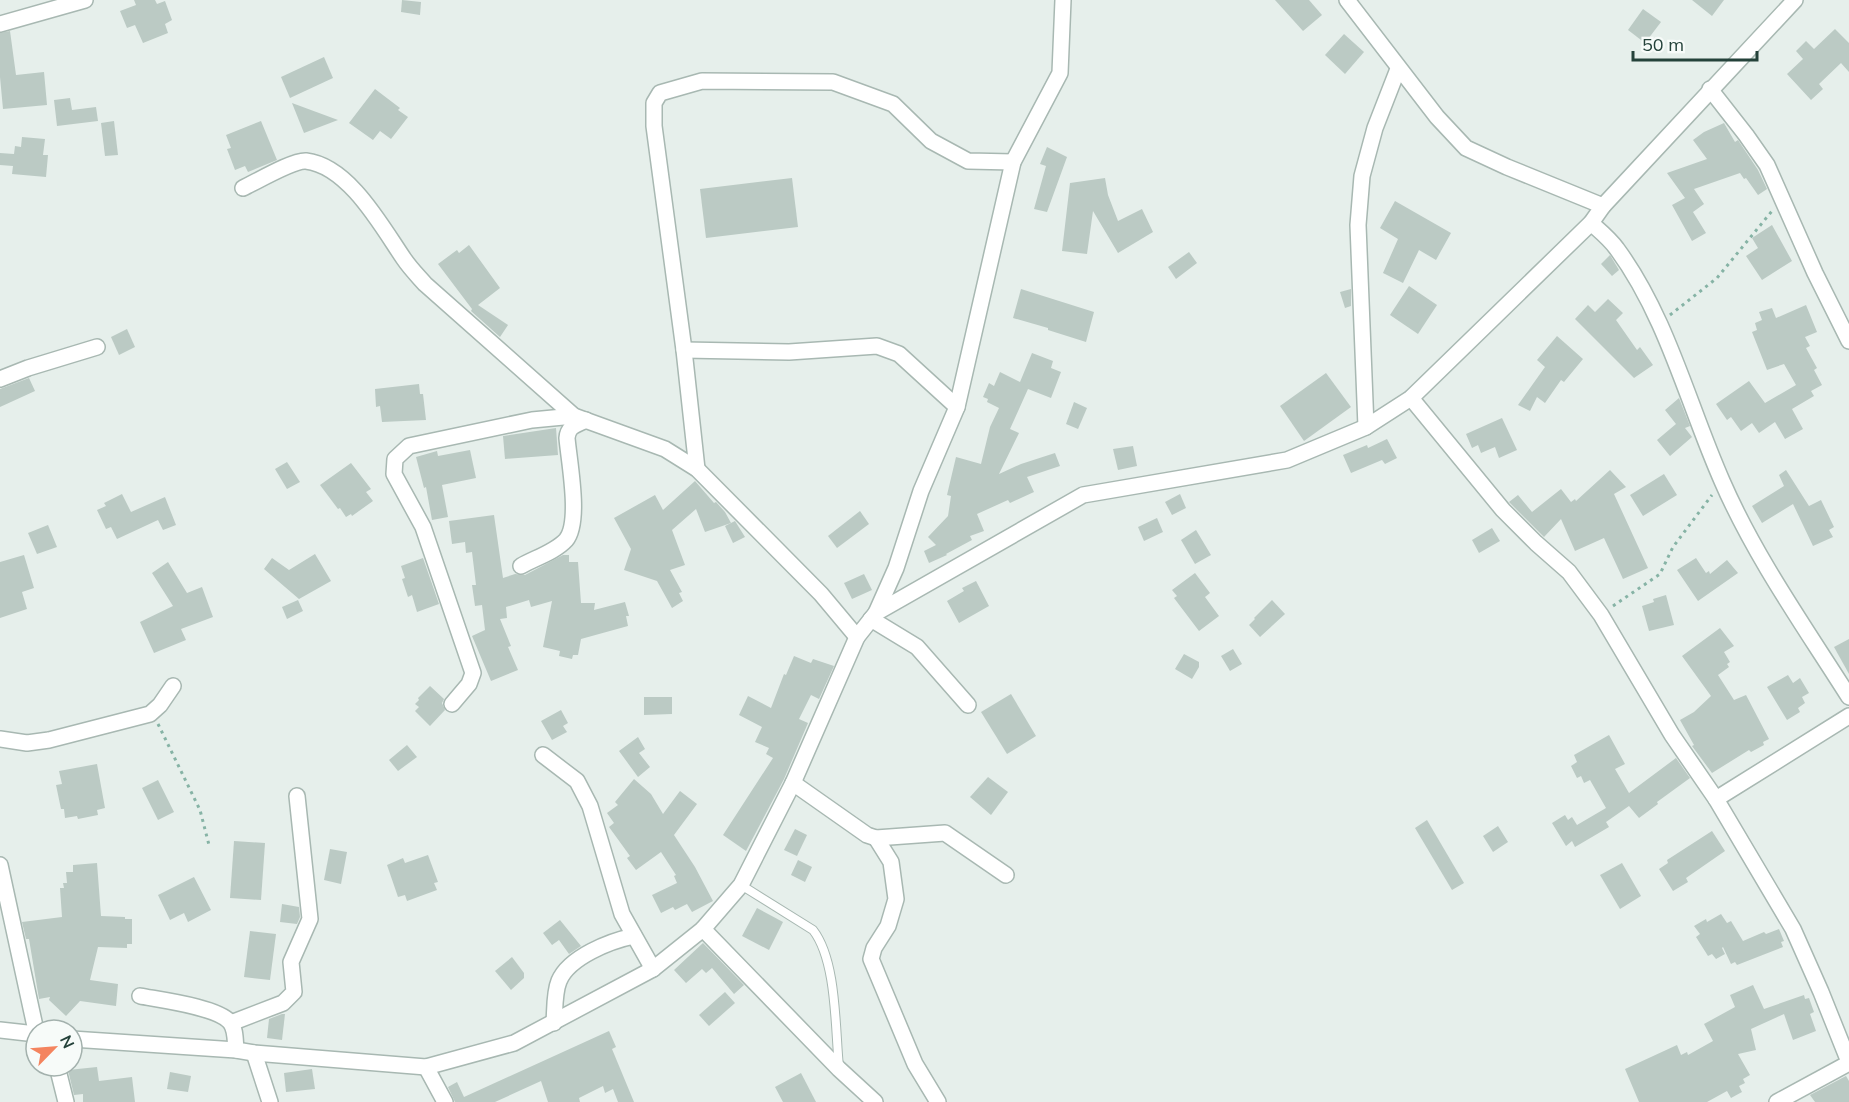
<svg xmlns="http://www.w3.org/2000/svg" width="1849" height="1102" font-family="Mulish,sans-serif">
<rect width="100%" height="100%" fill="#e6efeb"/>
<g fill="#bbcac4">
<polygon points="134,0 155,0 157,4 165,1 172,20 165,24 168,33 143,43 135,25 127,28 120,11 136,5"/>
<polygon points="402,0 421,2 420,15 401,12"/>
<polygon points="1275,0 1309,0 1322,15 1303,31"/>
<polygon points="1692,0 1724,0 1712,16"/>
<polygon points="1643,9 1661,22 1645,43 1628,30"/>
<polygon points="1835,29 1849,43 1849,72 1841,63 1819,84 1823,89 1811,100 1787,74 1803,59 1796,51 1806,41 1814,49"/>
<polygon points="10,31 16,75 44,72 47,105 3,109 0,77 0,33"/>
<polygon points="1344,34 1364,52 1345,74 1325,55"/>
<polygon points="324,57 333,78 290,98 281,77"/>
<polygon points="375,89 400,108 398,110 408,117 391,139 380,131 373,140 349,123"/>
<polygon points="70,98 72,110 96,107 98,121 57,126 54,100"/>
<polygon points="292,103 338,120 304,133"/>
<polygon points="114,121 118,155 105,156 101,123"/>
<polygon points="261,121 277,160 248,172 245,166 235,170 227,149 231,148 226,135"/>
<polygon points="1724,123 1735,142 1738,140 1758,170 1767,189 1758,195 1746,178 1744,179 1740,173 1694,189 1704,204 1693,212 1706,233 1692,241 1672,205 1685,198 1667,173 1707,159 1693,140 1704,132"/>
<polygon points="22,137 45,139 43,155 48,155 46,177 12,174 13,166 0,165 0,153 14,154 15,146 21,147"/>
<polygon points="1047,147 1067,157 1047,212 1034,209 1046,166 1040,164"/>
<polygon points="792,178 798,227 706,238 700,189"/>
<polygon points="1105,178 1108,195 1118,221 1142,209 1153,232 1118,253 1093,211 1087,254 1062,251 1070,183"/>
<polygon points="1395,201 1451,233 1436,260 1419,250 1403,283 1383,273 1398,239 1380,228"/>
<polygon points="1772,225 1792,261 1762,280 1746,256 1758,248 1752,238"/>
<polygon points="469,245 500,288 478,305 508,325 500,337 471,311 472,309 438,264 457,250 459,253"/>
<polygon points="1189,252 1197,263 1176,279 1168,267"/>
<polygon points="1610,255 1619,270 1612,276 1601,264"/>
<polygon points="1409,286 1437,305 1418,334 1390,315"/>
<polygon points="1021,289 1094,312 1086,342 1048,330 1048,328 1013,318"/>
<polygon points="1351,289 1351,306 1345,308 1340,292"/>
<polygon points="1608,299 1623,313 1616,320 1637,350 1640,347 1653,365 1634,378 1575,319 1588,305 1595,312"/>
<polygon points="1806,305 1817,332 1805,337 1810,346 1806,348 1817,368 1814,370 1822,385 1811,391 1814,396 1792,409 1803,429 1785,439 1775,422 1759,433 1752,423 1741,431 1731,417 1727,420 1716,404 1749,381 1765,403 1796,385 1784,364 1767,370 1752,332 1757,330 1755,323 1762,320 1759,312 1772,308 1776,318"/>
<polygon points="127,329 135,347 119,355 111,337"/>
<polygon points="1557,336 1583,359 1564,382 1561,380 1545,403 1537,397 1530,411 1518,405 1545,367 1537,360"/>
<polygon points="1032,353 1053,361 1051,368 1061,372 1051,398 1028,389 1010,429 1019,433 999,474 1021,464 1055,453 1060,466 1027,477 1034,492 1010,503 1008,500 977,514 984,531 970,536 972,540 946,554 947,555 929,563 924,551 936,545 928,537 948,516 951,496 947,495 956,457 981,464 990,427 999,408 987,402 988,399 983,397 989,383 994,386 1000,372 1020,382"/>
<polygon points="1326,373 1351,407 1304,441 1280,406"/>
<polygon points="29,378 35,391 0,407 0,389"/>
<polygon points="419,384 420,394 423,394 426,420 382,422 380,406 376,407 375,389"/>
<polygon points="1679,398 1690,426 1685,428 1692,437 1670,456 1657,440 1676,424 1665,410"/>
<polygon points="1074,402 1087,408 1078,429 1066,424"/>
<polygon points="1502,418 1517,450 1499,458 1495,447 1481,453 1478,445 1472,448 1466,434"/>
<polygon points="556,428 558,455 505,459 503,436"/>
<polygon points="1387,439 1397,458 1385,464 1382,460 1351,473 1343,455 1367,445 1368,448"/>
<polygon points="1133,446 1137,466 1118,470 1113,449"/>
<polygon points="470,450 476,478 442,485 448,517 432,520 426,487 424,488 416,457 437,451 438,456"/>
<polygon points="287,462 300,482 287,489 275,469"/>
<polygon points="351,463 371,489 366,492 373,501 352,516 351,514 346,517 340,508 338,509 320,485"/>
<polygon points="1610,470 1626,487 1614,494 1648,568 1623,579 1604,538 1575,551 1561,519 1544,537 1509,502 1518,495 1532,512 1561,489 1571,502 1575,499 1576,501"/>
<polygon points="1786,470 1809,506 1821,500 1834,527 1829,530 1833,537 1813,546 1793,504 1762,523 1752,506 1784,486 1779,475"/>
<polygon points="1664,474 1677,495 1643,516 1630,495"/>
<polygon points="695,481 714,503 716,502 725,512 731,523 705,532 696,509 672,530 685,565 670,570 682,592 679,593 683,601 672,608 657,581 624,570 631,549 614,518 655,495 663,510"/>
<polygon points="122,494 131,512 165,497 176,525 163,530 158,520 117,539 111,527 106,529 97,510 106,506 104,503"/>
<polygon points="1180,494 1186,508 1172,515 1165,502"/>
<polygon points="860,511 869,524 837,548 828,536"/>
<polygon points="494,515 503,578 515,574 525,575 563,555 569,555 569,562 578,562 581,603 595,603 594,610 625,602 629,616 626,616 628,626 581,639 578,655 573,655 572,659 559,656 560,651 543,647 552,601 531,607 529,600 506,607 507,618 500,619 511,646 508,647 518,670 491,681 472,636 485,630 482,605 475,606 472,585 476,585 472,552 466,553 465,542 452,544 449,521"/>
<polygon points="1157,518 1163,532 1144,541 1138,527"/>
<polygon points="735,521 745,537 733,543 725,526"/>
<polygon points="48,525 57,547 37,554 28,533"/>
<polygon points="1492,528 1500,541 1479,553 1472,540"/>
<polygon points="1196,530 1211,555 1195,564 1181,540"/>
<polygon points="315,554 331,581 299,599 264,569 272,558 289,570"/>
<polygon points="24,555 34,588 22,592 27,609 0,618 0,562"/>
<polygon points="423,558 439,604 417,612 412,595 408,597 402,579 405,578 401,566"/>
<polygon points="1696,558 1706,573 1709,571 1710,574 1727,560 1738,573 1698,601 1677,570"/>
<polygon points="168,562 187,593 202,587 213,617 181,629 186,640 154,653 140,622 173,606 152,573"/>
<polygon points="1195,573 1210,593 1205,597 1219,616 1199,631 1174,598 1177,596 1172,590"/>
<polygon points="864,574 872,590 852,599 844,583"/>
<polygon points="976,581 989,606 959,623 947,601 964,591 962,588"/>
<polygon points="1666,595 1674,625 1649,631 1642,606 1654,602 1653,599"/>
<polygon points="298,600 303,611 287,619 282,607"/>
<polygon points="1272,600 1285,614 1260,637 1249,625 1255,619 1254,618"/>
<polygon points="1720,628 1734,646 1724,652 1730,662 1727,664 1729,667 1718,675 1734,700 1746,695 1769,739 1763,742 1764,745 1751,752 1749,750 1712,773 1692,746 1694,745 1680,720 1694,712 1711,696 1682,656"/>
<polygon points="1849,639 1849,674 1834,647"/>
<polygon points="1233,649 1242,664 1230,671 1221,656"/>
<polygon points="1184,654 1199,662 1199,667 1192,679 1175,669"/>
<polygon points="794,656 811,663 813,659 834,666 819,699 811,695 799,719 808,723 784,779 746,851 723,835 773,758 766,754 769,748 755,742 762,727 739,715 748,696 771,708 784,674 786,675"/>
<polygon points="1788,675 1793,683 1800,678 1809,693 1802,697 1805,703 1798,708 1800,712 1787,720 1767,687"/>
<polygon points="430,686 444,699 442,703 445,710 430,726 415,711 419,707 415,704 419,700 418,698"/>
<polygon points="1011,694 1036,736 1007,754 981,712"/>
<polygon points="644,697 672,697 672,714 644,715"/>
<polygon points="561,710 568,723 563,726 567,732 552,740 541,721"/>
<polygon points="1609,735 1625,764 1615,769 1629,793 1676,758 1690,778 1657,802 1658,804 1639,818 1629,806 1606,822 1609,827 1575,847 1572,841 1566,846 1552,823 1565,815 1568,820 1572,817 1577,825 1606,808 1590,780 1584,783 1581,776 1577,778 1571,766 1577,762 1574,755"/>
<polygon points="638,737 645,749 639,753 650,767 638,777 619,751"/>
<polygon points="407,745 417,757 398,771 389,760"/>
<polygon points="97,764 105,808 97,810 98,815 78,819 77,816 65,818 64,809 61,809 56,785 62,784 59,771"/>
<polygon points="988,777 1008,792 991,815 970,797"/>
<polygon points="634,779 651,794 663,814 680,791 697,804 674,835 695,867 713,901 692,912 687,904 675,910 673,907 661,913 652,895 677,883 674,876 676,875 661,852 636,870 627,858 630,856 609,827 614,823 607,813 618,805 615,802"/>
<polygon points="158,780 174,812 158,820 142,788"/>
<polygon points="1427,820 1464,883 1452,890 1415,828"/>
<polygon points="1498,826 1508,842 1493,852 1483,836"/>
<polygon points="795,829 807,835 797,856 784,850"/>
<polygon points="1712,831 1725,851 1686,878 1688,882 1673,891 1659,869 1668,863 1667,860"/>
<polygon points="234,841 265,843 261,900 230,898"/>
<polygon points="330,849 347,852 341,884 324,880"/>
<polygon points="428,855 438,882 434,883 437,890 407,901 405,895 398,897 387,865 403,858 405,863"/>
<polygon points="798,860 812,867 805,882 791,875"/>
<polygon points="97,863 101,916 125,917 125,919 132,919 132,944 127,944 127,948 98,947 90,980 118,984 116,1006 80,1001 66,1016 49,1000 50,997 39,999 29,939 26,939 22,922 62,917 60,888 64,888 63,883 67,883 66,872 73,872 73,865"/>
<polygon points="1622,863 1641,896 1620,909 1600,875"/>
<polygon points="194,877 211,910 188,922 184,913 170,920 158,895"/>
<polygon points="282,904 299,907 300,917 297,924 280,922"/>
<polygon points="757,908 783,922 769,950 742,936"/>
<polygon points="1721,914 1727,923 1731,921 1743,941 1764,932 1766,934 1779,929 1784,941 1781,942 1783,947 1737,965 1735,962 1731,964 1723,947 1722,948 1725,954 1716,959 1712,954 1708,956 1696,937 1700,934 1694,926 1706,919 1707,922"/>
<polygon points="560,920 581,946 569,954 559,940 552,945 543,933"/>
<polygon points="250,931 276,934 270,980 244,977"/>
<polygon points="703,943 744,985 734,994 712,968 706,973 702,969 686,983 674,970"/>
<polygon points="512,957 524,973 524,978 511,990 495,971"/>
<polygon points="1753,985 1764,1009 1804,995 1805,999 1809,998 1814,1012 1810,1014 1816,1031 1793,1040 1784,1014 1751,1029 1756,1050 1738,1054 1750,1075 1743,1079 1745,1083 1739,1086 1742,1092 1731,1098 1727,1091 1707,1102 1639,1102 1625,1069 1677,1045 1681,1055 1687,1052 1688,1055 1713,1041 1704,1024 1735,1007 1730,995"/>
<polygon points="725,992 735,1003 709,1026 699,1015"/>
<polygon points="282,1014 285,1014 282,1040 267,1038 269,1019"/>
<polygon points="609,1031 616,1047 612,1049 634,1102 618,1102 613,1089 605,1093 603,1086 579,1098 580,1102 548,1102 541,1081 495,1102 455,1102 448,1087 457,1082 464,1097"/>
<polygon points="97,1067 99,1081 132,1077 135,1102 83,1102 83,1094 74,1095 68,1070"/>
<polygon points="312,1069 315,1089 286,1092 284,1073"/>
<polygon points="170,1072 191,1076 188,1092 167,1089"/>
<polygon points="801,1073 816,1102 783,1102 775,1087"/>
<polygon points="1846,1076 1849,1081 1849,1102 1815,1102 1810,1095"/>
</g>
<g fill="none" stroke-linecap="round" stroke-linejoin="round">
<g stroke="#a8b8b2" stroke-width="10">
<path id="service" d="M741,885L813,930C837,961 835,1028 839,1067"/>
</g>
<g stroke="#a8b8b2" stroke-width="18">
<g id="minor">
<polyline points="1347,0 1437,117 1466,148 1507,167 1603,206"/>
<polyline points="0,24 85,0"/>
<polyline points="1710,89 1746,135 1767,165 1815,273 1849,341"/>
<path d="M243,188C256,182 293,160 306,161C349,166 382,227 404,259C410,268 418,276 425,284L574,416L665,449L697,469L821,594L857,637"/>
<path d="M1591,223C1600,231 1610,239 1617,249C1667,317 1688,404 1722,481C1755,557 1804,626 1849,697"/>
<polyline points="684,350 789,352 877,346 899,354 957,407"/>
<polyline points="0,379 28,368 97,347"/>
<polyline points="1411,398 1503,510 1536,543 1569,572 1601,615 1672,735 1716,799 1793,929 1821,992 1849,1062"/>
<polyline points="1366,427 1358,225 1362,176 1375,128 1398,69"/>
<polyline points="697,469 684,350 654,126 654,103 660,93 702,81 833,82 893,104 931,141 968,161 1013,162"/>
<path d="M521,566C535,558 555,552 566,540C581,522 569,462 567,438C568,426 576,425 586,420"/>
<polyline points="876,613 896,568 921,491 957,407 1013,162 1060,73 1063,0"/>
<polyline points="871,619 917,647 968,705"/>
<polyline points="452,704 469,684 473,673 423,527 394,474 395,459 409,446 532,420 574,416"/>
<polyline points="0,739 27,743 49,740 150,714 160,705 173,686"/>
<polyline points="543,755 577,781 590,806 622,914 653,969"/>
<polyline points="793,783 867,835 876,838 945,833 1006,875"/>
<polyline points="1716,799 1849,716"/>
<polyline points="876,838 891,862 896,899 888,926 874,948 871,959 915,1064 938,1102"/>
<polyline points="0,865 36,1031"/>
<polyline points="703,929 839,1069 875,1102"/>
<path d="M140,996C161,1000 217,1007 230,1022C236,1029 235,1041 236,1050"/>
<polyline points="231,1023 283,1003 294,992 291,962 310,919 297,796"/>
<path d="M554,1023C555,1011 554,993 559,981C569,957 610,941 634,936"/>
<polyline points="0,1030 36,1034"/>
<polyline points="72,1039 236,1050 254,1053 426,1067 514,1043 653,969 703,929 741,885 793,783 857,637 876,613 1083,495 1287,460 1366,427 1411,398 1591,223 1603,206 1795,0"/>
<polyline points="254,1053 270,1102"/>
<polyline points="57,1066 66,1102"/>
<polyline points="426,1067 445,1102"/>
<polyline points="1777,1102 1849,1063"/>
</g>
</g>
<g stroke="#86b3a5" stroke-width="3" stroke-dasharray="3 4.5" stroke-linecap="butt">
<polyline points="1670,315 1717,278 1772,211"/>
<polyline points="1613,606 1660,574 1673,547 1712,495"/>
<polyline points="158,724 200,810 209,845"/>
</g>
<use href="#service" stroke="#fff" stroke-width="8"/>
<use href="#minor" stroke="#fff" stroke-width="15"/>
</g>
<g transform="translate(54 1048) rotate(65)"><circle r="28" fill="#f7fbf9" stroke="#a3b1ad" stroke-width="1.5"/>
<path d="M0-4.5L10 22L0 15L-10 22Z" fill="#f4845f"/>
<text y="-9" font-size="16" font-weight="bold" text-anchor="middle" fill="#24423a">N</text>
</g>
<path d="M1633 51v9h124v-9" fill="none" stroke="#24423a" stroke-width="3"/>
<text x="1642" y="51" font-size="18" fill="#24423a" stroke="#f7fbf9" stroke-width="4.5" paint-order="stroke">50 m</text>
</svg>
